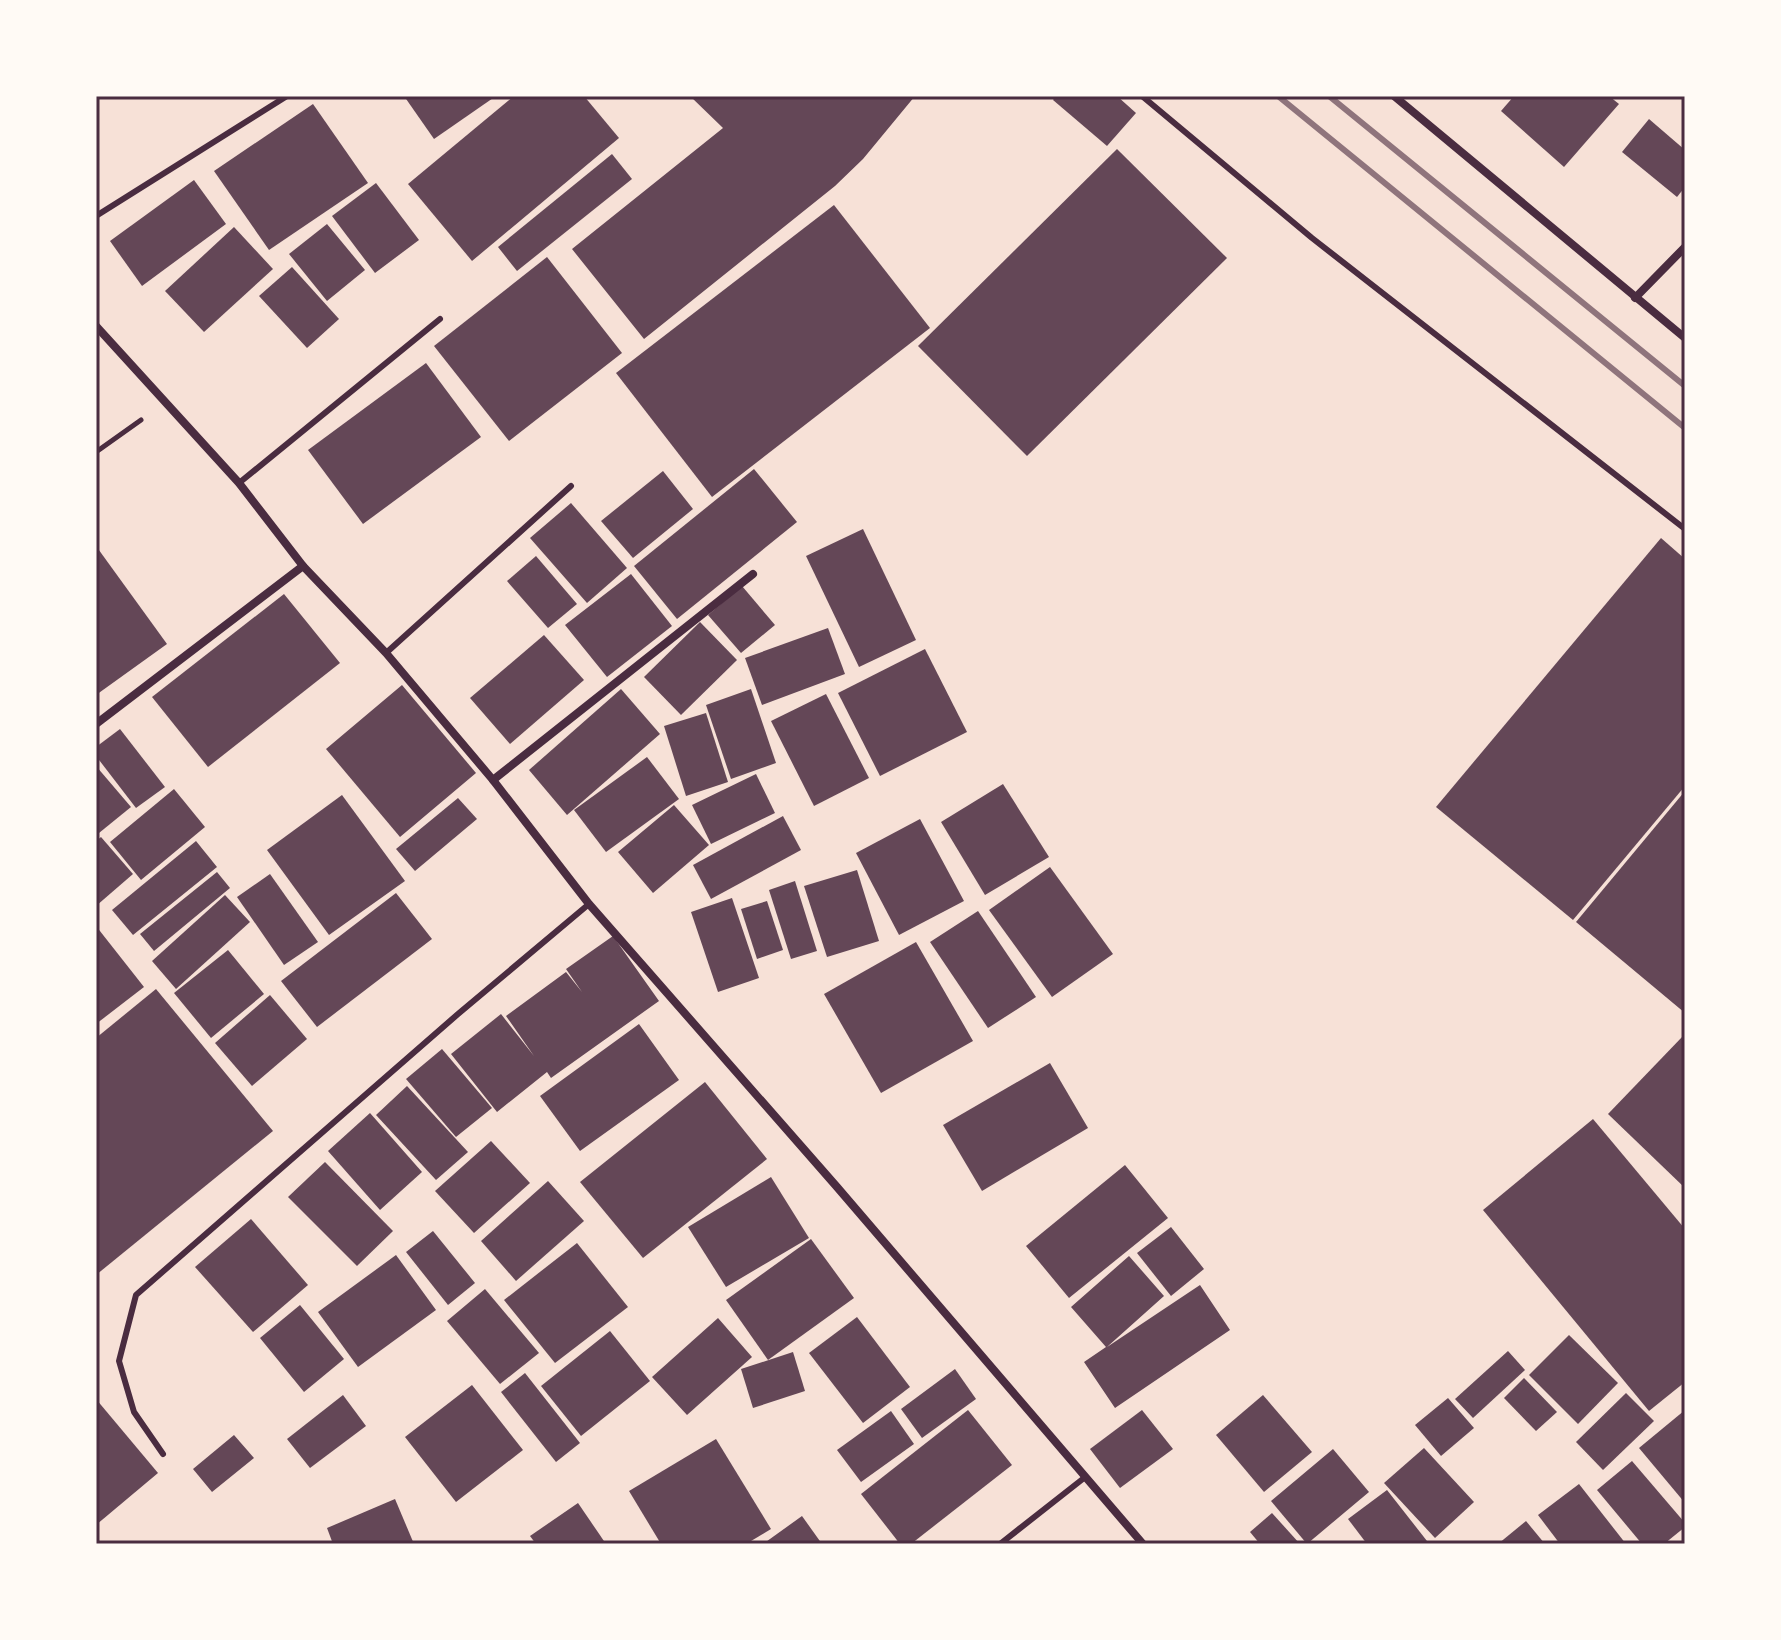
<svg xmlns="http://www.w3.org/2000/svg" width="1781" height="1640" font-family="Montserrat,sans-serif">
<rect width="100%" height="100%" fill="#f7e1d7"/>
<g fill="#644757">
<polygon points="404,96 496,96 434,139"/>
<polygon points="514,96 584,96 619,138 472,261 408,184"/>
<polygon points="690,96 915,96 863,159 835,186 644,339 572,249 723,128"/>
<polygon points="1056,96 1117,96 1136,113 1107,146 1053,100"/>
<polygon points="1514,96 1609,96 1619,104 1564,167 1501,111"/>
<polygon points="313,104 368,183 269,250 214,171"/>
<polygon points="1649,119 1685,150 1685,187 1677,197 1622,152"/>
<polygon points="1117,149 1227,258 1027,456 918,346"/>
<polygon points="612,154 632,179 517,271 498,247"/>
<polygon points="194,180 226,224 142,286 110,241"/>
<polygon points="376,183 419,240 375,273 332,216"/>
<polygon points="834,205 930,328 712,497 616,373"/>
<polygon points="327,224 365,270 327,301 289,254"/>
<polygon points="234,227 273,269 204,332 165,291"/>
<polygon points="547,257 622,353 509,441 434,346"/>
<polygon points="292,267 339,319 307,348 259,296"/>
<polygon points="426,363 481,437 363,524 308,450"/>
<polygon points="754,469 797,522 677,619 634,566"/>
<polygon points="663,471 693,509 633,558 601,521"/>
<polygon points="571,503 627,568 587,603 530,538"/>
<polygon points="863,529 916,640 859,667 806,556"/>
<polygon points="1661,538 1685,559 1685,786 1573,920 1436,807"/>
<polygon points="96,546 167,644 96,695"/>
<polygon points="536,556 577,604 548,628 507,581"/>
<polygon points="631,574 672,626 607,677 565,625"/>
<polygon points="742,586 775,625 741,653 708,615"/>
<polygon points="284,594 340,663 208,767 152,697"/>
<polygon points="700,622 737,660 681,715 644,677"/>
<polygon points="828,628 845,674 762,705 745,658"/>
<polygon points="544,635 584,680 510,744 470,698"/>
<polygon points="925,649 967,732 880,776 838,693"/>
<polygon points="402,685 476,773 400,837 326,749"/>
<polygon points="621,689 660,734 567,815 529,770"/>
<polygon points="751,689 776,763 731,779 706,705"/>
<polygon points="826,694 869,778 814,806 771,721"/>
<polygon points="706,713 728,782 686,796 664,726"/>
<polygon points="120,729 165,787 136,808 96,756 96,747"/>
<polygon points="647,757 679,799 606,852 574,810"/>
<polygon points="96,766 131,807 99,833 96,830"/>
<polygon points="756,774 775,813 711,844 692,805"/>
<polygon points="1003,784 1049,857 985,895 941,822"/>
<polygon points="174,789 205,827 141,880 110,842"/>
<polygon points="1685,791 1685,1013 1576,922"/>
<polygon points="342,795 405,881 329,935 267,850"/>
<polygon points="458,798 477,819 415,871 396,849"/>
<polygon points="674,805 709,845 653,893 618,852"/>
<polygon points="783,816 801,850 711,899 693,865"/>
<polygon points="920,819 964,901 899,935 856,853"/>
<polygon points="101,837 133,874 96,906 96,841"/>
<polygon points="196,841 217,867 133,935 112,910"/>
<polygon points="1050,867 1113,954 1052,997 989,910"/>
<polygon points="857,870 879,941 827,957 804,886"/>
<polygon points="217,872 230,888 154,951 140,934"/>
<polygon points="270,874 318,942 284,965 237,897"/>
<polygon points="795,881 817,951 791,959 769,890"/>
<polygon points="396,893 432,939 317,1027 281,981"/>
<polygon points="225,895 250,922 176,989 152,961"/>
<polygon points="732,898 759,978 718,992 691,912"/>
<polygon points="767,901 783,950 757,959 741,909"/>
<polygon points="978,911 1036,997 988,1028 930,942"/>
<polygon points="96,926 144,987 96,1024"/>
<polygon points="613,936 659,1001 551,1078 547,1072 497,1112 451,1054 501,1014 534,1056 506,1016 566,972 582,992 566,969"/>
<polygon points="916,942 973,1041 881,1093 824,994"/>
<polygon points="228,950 264,994 211,1038 174,993"/>
<polygon points="156,989 273,1131 96,1275 96,1038"/>
<polygon points="270,995 307,1039 252,1086 215,1043"/>
<polygon points="639,1024 679,1080 580,1151 540,1096"/>
<polygon points="1683,1036 1685,1038 1685,1188 1608,1114"/>
<polygon points="442,1049 492,1108 456,1137 406,1079"/>
<polygon points="1050,1063 1088,1128 982,1191 943,1125"/>
<polygon points="705,1082 767,1159 643,1258 580,1182"/>
<polygon points="407,1086 468,1152 436,1180 376,1115"/>
<polygon points="370,1113 422,1172 380,1210 328,1151"/>
<polygon points="1593,1119 1685,1229 1685,1382 1649,1411 1483,1210"/>
<polygon points="491,1141 530,1183 474,1233 435,1191"/>
<polygon points="325,1162 393,1231 357,1266 288,1197"/>
<polygon points="1125,1165 1168,1218 1069,1298 1026,1246"/>
<polygon points="771,1177 809,1238 726,1287 688,1227"/>
<polygon points="548,1181 584,1221 516,1281 481,1241"/>
<polygon points="251,1219 308,1285 253,1332 195,1267"/>
<polygon points="1171,1227 1204,1269 1171,1296 1137,1253"/>
<polygon points="433,1231 475,1283 448,1305 406,1252"/>
<polygon points="811,1239 854,1298 768,1360 726,1300"/>
<polygon points="577,1243 628,1307 555,1363 504,1300"/>
<polygon points="396,1255 436,1310 358,1367 318,1312"/>
<polygon points="1129,1256 1164,1296 1107,1347 1200,1285 1230,1330 1115,1408 1084,1362 1106,1347 1071,1307"/>
<polygon points="485,1289 539,1353 500,1384 447,1321"/>
<polygon points="300,1305 344,1359 304,1392 260,1338"/>
<polygon points="857,1317 910,1387 863,1423 809,1353"/>
<polygon points="718,1318 752,1357 687,1415 652,1377"/>
<polygon points="610,1331 650,1381 581,1436 541,1386"/>
<polygon points="1569,1335 1618,1383 1578,1424 1529,1375"/>
<polygon points="1508,1351 1525,1370 1473,1418 1455,1399"/>
<polygon points="793,1352 805,1391 753,1408 741,1369"/>
<polygon points="955,1369 976,1399 922,1438 901,1409"/>
<polygon points="525,1373 580,1443 556,1462 501,1392"/>
<polygon points="1524,1378 1557,1412 1536,1431 1504,1398"/>
<polygon points="472,1385 523,1450 456,1502 405,1437"/>
<polygon points="1626,1393 1654,1421 1603,1470 1576,1442"/>
<polygon points="343,1395 366,1426 310,1468 287,1439"/>
<polygon points="1263,1395 1312,1452 1264,1492 1216,1435"/>
<polygon points="1448,1398 1474,1428 1441,1456 1415,1425"/>
<polygon points="96,1399 158,1473 96,1525"/>
<polygon points="968,1410 1012,1465 911,1544 900,1544 861,1494"/>
<polygon points="1142,1410 1173,1449 1120,1488 1090,1449"/>
<polygon points="1685,1410 1685,1503 1639,1448"/>
<polygon points="891,1411 914,1444 861,1482 837,1450"/>
<polygon points="234,1435 254,1458 212,1492 193,1469"/>
<polygon points="716,1439 771,1529 746,1544 661,1544 629,1491"/>
<polygon points="1424,1448 1474,1502 1435,1538 1384,1483"/>
<polygon points="1333,1449 1369,1492 1307,1544 1271,1501"/>
<polygon points="1632,1461 1685,1523 1685,1527 1664,1544 1642,1544 1597,1490"/>
<polygon points="1579,1484 1626,1544 1560,1544 1538,1515"/>
<polygon points="1387,1490 1427,1541 1423,1544 1367,1544 1348,1519"/>
<polygon points="395,1499 414,1544 333,1544 327,1528"/>
<polygon points="578,1503 606,1544 536,1544 530,1536"/>
<polygon points="1272,1513 1300,1544 1260,1544 1250,1532"/>
<polygon points="802,1516 822,1544 763,1544"/>
<polygon points="1526,1521 1545,1544 1498,1544"/>
</g>
<g fill="none" stroke-linecap="round" stroke-linejoin="round">
<polyline stroke="#4a2c40" stroke-width="5" points="96,452 141,420"/>
<g stroke="#4a2c40" stroke-width="6">
<polyline points="1142,96 1312,238 1685,529"/>
<polyline points="96,216 287,96"/>
<polyline points="239,483 440,319"/>
<polyline points="386,653 571,486"/>
<polyline points="163,1454 134,1412 119,1361 136,1295 458,1014 589,904"/>
<polyline points="1000,1544 1084,1478"/>
</g>
<g stroke="#4a2c40" stroke-width="8">
<polyline points="1394,96 1685,338"/>
<polyline points="1635,298 1685,247"/>
<polyline points="96,326 239,483 303,566 386,653 493,780 589,904 837,1187 1143,1544"/>
<polyline points="96,724 303,566"/>
<polyline points="493,780 753,574"/>
</g>
<g stroke="#8f747c" stroke-width="6">
<polyline points="1278,96 1685,428"/>
<polyline points="1329,96 1685,386"/>
</g>
</g>
<rect width="1781" height="1640" fill="none" stroke="#fffaf5" stroke-width="196"/>
<rect x="98" y="98" width="1585" height="1444" fill="none" stroke="#4a2c40" stroke-width="3"/>
</svg>
